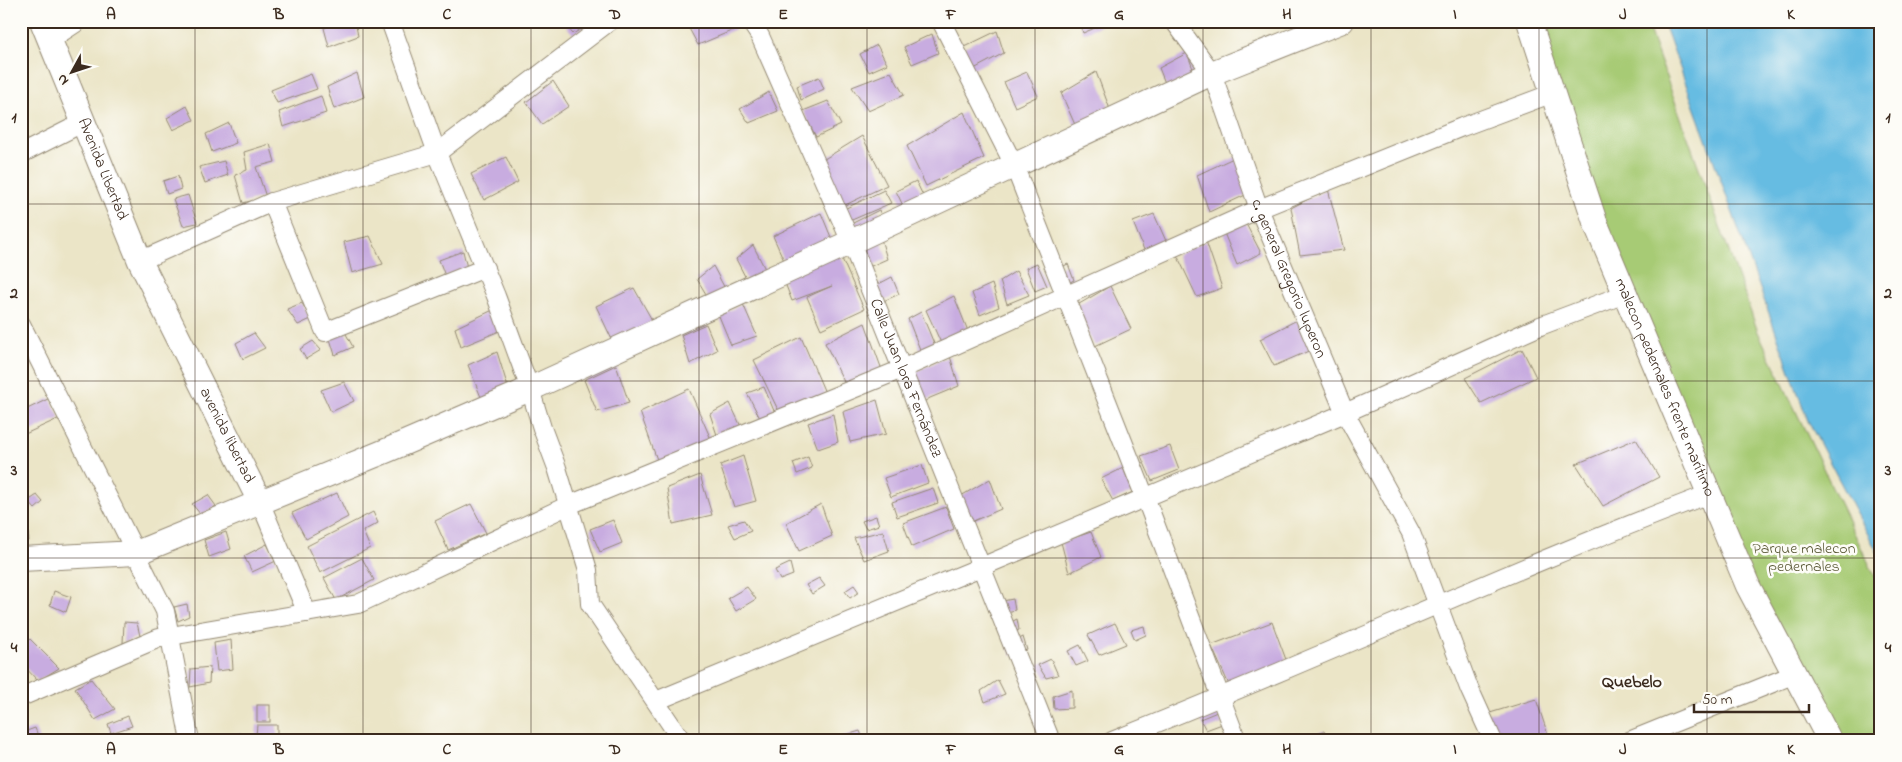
<svg xmlns="http://www.w3.org/2000/svg" width="1902" height="762" font-family="'Indie Flower',sans-serif">
<rect width="100%" height="100%" fill="#fdfcf7"/>
<filter id="ink" filterUnits="userSpaceOnUse"><feTurbulence type="fractalNoise" baseFrequency=".02" numOctaves="2"/><feDisplacementMap in="SourceGraphic" scale="10" xChannelSelector="R" yChannelSelector="G"/><feConvolveMatrix kernelMatrix="1 2 1 2 8 2 1 2 1" color-interpolation-filters="sRGB"/></filter>
<filter id="wash" filterUnits="userSpaceOnUse"><feTurbulence type="fractalNoise" baseFrequency=".0096" numOctaves="4" result="noise"/><feDisplacementMap in="SourceGraphic" scale="20" xChannelSelector="R" yChannelSelector="G"/><feGaussianBlur stdDeviation="1.12" result="paint"/><feColorMatrix in="noise" values="0 0 0 0 0 0 0 0 0 0 0 0 0 0 0 0 0 1.4 0 .05"/><feComposite in="paint" operator="in"/></filter>
<g filter="url(#wash)">
<rect width="100%" height="100%" fill="#ebe5c7"/>
<polygon fill="#a7cb75" stroke="#717a4a" points="1530,21 1646,21 1758,332 1881,589 1881,741 1837,741 1753,583 1601,220"/>
<polygon fill="#66bce2" stroke="#507380" points="1663,21 1881,21 1881,559 1808,421"/>
<g id="blocks">
<g fill="#c8ace0">
<polygon points="341,21 355,21 358,36 329,47 324,28"/>
<polygon points="562,21 594,21 573,34"/>
<polygon points="685,21 731,21 736,29 698,45"/>
<polygon points="1079,21 1111,21 1083,33"/>
<polygon points="997,31 1004,53 972,70 964,47"/>
<polygon points="932,34 938,53 912,64 904,47"/>
<polygon points="877,45 887,64 869,72 860,54"/>
<polygon points="1187,53 1195,74 1167,88 1159,68"/>
<polygon points="891,72 904,95 868,111 852,87"/>
<polygon points="1027,72 1038,96 1015,107 1004,82"/>
<polygon points="1096,72 1111,112 1076,127 1061,93"/>
<polygon points="357,73 364,97 334,109 327,87"/>
<polygon points="311,74 317,89 277,103 271,90"/>
<polygon points="819,77 824,89 801,100 797,86"/>
<polygon points="553,81 569,106 542,124 526,102"/>
<polygon points="769,92 778,111 749,123 740,109"/>
<polygon points="321,96 326,113 283,127 279,112"/>
<polygon points="828,101 841,125 816,137 803,111"/>
<polygon points="187,106 194,120 173,130 167,118"/>
<polygon points="964,112 984,158 926,186 907,146"/>
<polygon points="229,123 236,143 212,152 206,134"/>
<polygon points="862,136 887,185 839,208 821,161"/>
<polygon points="270,144 275,162 256,167 266,197 243,203 235,175 247,170 244,152"/>
<polygon points="1242,154 1254,191 1209,212 1197,175"/>
<polygon points="506,157 518,182 484,200 471,174"/>
<polygon points="224,161 228,175 205,183 199,167"/>
<polygon points="178,176 181,189 167,194 163,181"/>
<polygon points="916,181 927,204 907,214 896,191"/>
<polygon points="1328,189 1344,250 1300,255 1291,208"/>
<polygon points="884,190 891,203 845,223 840,211"/>
<polygon points="188,195 197,223 183,226 173,199"/>
<polygon points="879,210 885,225 852,239 847,226"/>
<polygon points="821,213 833,242 786,265 773,236"/>
<polygon points="1154,214 1166,241 1144,250 1133,222"/>
<polygon points="1245,222 1261,253 1237,265 1224,233"/>
<polygon points="370,236 383,264 352,273 344,242"/>
<polygon points="881,239 887,259 862,270 854,251"/>
<polygon points="1206,241 1222,288 1197,297 1177,255"/>
<polygon points="753,245 769,277 750,286 736,259"/>
<polygon points="463,251 467,268 445,276 439,260"/>
<polygon points="839,252 864,309 821,329 807,297 832,286 792,301 783,278"/>
<polygon points="1037,263 1047,286 1035,291 1026,268"/>
<polygon points="1068,264 1074,280 1060,287 1053,271"/>
<polygon points="713,266 729,296 712,304 697,279"/>
<polygon points="1016,271 1029,295 1007,304 1000,281"/>
<polygon points="892,277 899,294 877,304 871,288"/>
<polygon points="992,284 999,307 980,315 972,293"/>
<polygon points="1110,286 1131,329 1095,346 1074,307"/>
<polygon points="634,288 657,329 616,348 596,306"/>
<polygon points="954,296 968,331 941,343 926,310"/>
<polygon points="302,303 311,319 298,325 287,309"/>
<polygon points="743,304 757,336 731,345 719,316"/>
<polygon points="495,309 502,330 461,347 455,328"/>
<polygon points="921,312 935,346 921,352 908,319"/>
<polygon points="1297,320 1311,350 1274,366 1260,339"/>
<polygon points="865,323 882,370 846,386 825,343"/>
<polygon points="706,324 717,350 690,364 681,335"/>
<polygon points="345,332 353,347 335,355 330,339"/>
<polygon points="254,333 265,348 243,359 236,343"/>
<polygon points="801,337 826,395 781,416 754,360"/>
<polygon points="313,341 321,350 306,359 300,349"/>
<polygon points="1522,349 1536,377 1481,403 1465,378"/>
<polygon points="497,352 511,397 485,407 468,365"/>
<polygon points="950,356 959,386 930,398 919,405 906,376"/>
<polygon points="616,365 629,403 597,412 584,380"/>
<polygon points="344,382 354,401 331,412 321,390"/>
<polygon points="764,387 777,418 763,424 747,393"/>
<polygon points="689,389 714,446 661,471 640,412"/>
<polygon points="50,398 60,418 25,434 21,427 21,412"/>
<polygon points="877,400 886,434 850,442 843,412"/>
<polygon points="730,403 744,433 720,444 710,414"/>
<polygon points="833,414 838,442 818,449 808,423"/>
<polygon points="1636,439 1659,477 1603,506 1576,464"/>
<polygon points="1170,446 1179,470 1152,481 1141,456"/>
<polygon points="743,456 756,501 734,507 720,465"/>
<polygon points="808,457 812,468 797,474 793,463"/>
<polygon points="922,465 928,483 891,497 884,478"/>
<polygon points="1123,468 1133,492 1113,501 1101,479"/>
<polygon points="700,475 712,515 673,524 667,488"/>
<polygon points="21,479 28,489 21,494"/>
<polygon points="990,479 1001,509 964,525 954,500"/>
<polygon points="933,488 938,503 897,517 892,502"/>
<polygon points="337,493 348,517 306,539 292,513"/>
<polygon points="37,495 43,502 35,509 28,501"/>
<polygon points="208,495 216,506 201,515 192,504"/>
<polygon points="471,504 486,533 448,550 435,521"/>
<polygon points="821,504 832,536 799,551 786,523"/>
<polygon points="946,507 954,529 912,547 903,523"/>
<polygon points="373,512 378,523 363,531 370,548 320,573 307,546"/>
<polygon points="876,516 879,525 866,529 862,521"/>
<polygon points="613,520 622,543 600,552 590,529"/>
<polygon points="744,520 751,531 735,538 728,525"/>
<polygon points="21,523 27,524 29,541 22,541"/>
<polygon points="883,531 889,551 864,560 854,538"/>
<polygon points="226,532 231,549 209,557 204,540"/>
<polygon points="1091,532 1101,557 1069,573 1061,542"/>
<polygon points="267,544 276,561 252,572 244,556"/>
<polygon points="362,558 374,580 336,600 324,578"/>
<polygon points="790,563 793,575 780,580 775,570"/>
<polygon points="819,578 825,586 812,594 806,585"/>
<polygon points="854,585 859,592 850,598 845,591"/>
<polygon points="747,587 756,599 736,611 728,598"/>
<polygon points="54,591 71,597 66,612 50,605"/>
<polygon points="1013,599 1015,610 1003,613 997,602"/>
<polygon points="187,604 189,616 178,621 174,607"/>
<polygon points="1017,619 1019,630 1008,634 1005,625"/>
<polygon points="124,622 137,623 140,636 123,643"/>
<polygon points="1272,622 1288,665 1230,687 1211,645"/>
<polygon points="1115,623 1126,644 1099,655 1088,635"/>
<polygon points="1144,626 1146,635 1135,640 1131,630"/>
<polygon points="1023,637 1027,650 1012,655 1007,646"/>
<polygon points="30,639 59,668 38,681 21,663 21,647"/>
<polygon points="231,640 233,669 217,671 214,643"/>
<polygon points="1080,645 1088,661 1076,666 1068,651"/>
<polygon points="1051,659 1058,675 1046,678 1038,665"/>
<polygon points="210,667 209,683 190,687 191,669"/>
<polygon points="91,679 115,709 95,720 75,688"/>
<polygon points="998,680 1005,694 985,702 981,691"/>
<polygon points="1072,690 1072,708 1054,709 1053,696"/>
<polygon points="1536,699 1550,741 1487,741 1480,716"/>
<rect x="257" y="705" width="13" height="17"/>
<polygon points="1217,712 1222,724 1206,730 1200,719"/>
<polygon points="128,716 132,726 111,733 108,724"/>
<polygon points="257,725 277,725 277,736 256,736"/>
<polygon points="35,728 40,741 21,741 21,733"/>
<polygon points="860,731 864,741 846,741 843,736"/>
<polygon points="1324,731 1327,741 1292,741 1292,740"/>
<polygon points="240,733 241,741 219,741"/>
</g>
</g>
</g>
<g filter="url(#ink)">
<use href="#blocks" fill-opacity="0" stroke="#938872" stroke-width="1"/>
<g fill="none" stroke-linecap="round" stroke-linejoin="round">
<g stroke="#938872" stroke-width="20">
<g id="street">
<polyline points="390,21 437,153 496,296 530,389 542,428 557,468 588,570 590,604 682,741"/>
<path id="s1" d="M750,21L760,36L851,242L1051,741"/>
<polyline points="941,21 1014,165 1150,510 1237,741"/>
<path id="s2" d="M1174,21L1212,73L1259,209L1345,413L1411,533L1469,688L1493,741"/>
<polyline points="50,40 79,21"/>
<polyline points="21,154 84,122"/>
<polyline points="272,202 325,332 485,268"/>
<polyline points="140,261 272,202 437,153 610,21"/>
<polyline points="21,324 165,611 190,741"/>
<polyline points="260,502 307,613"/>
<polyline points="21,697 159,638 358,604 569,505 902,369 1259,209 1462,127 1553,93"/>
<polyline points="656,701 993,562 1345,413 1540,326 1625,294"/>
<path d="M1112,741C1312,662 1508,570 1709,494"/>
<polyline points="1629,741 1795,674"/>
</g>
</g>
<g stroke="#938872" stroke-width="26">
<g id="secondary">
<path id="s3" d="M42,21L140,261L260,502"/>
<path id="s4" d="M1529,21L1595,222L1748,586L1830,741"/>
<polyline points="21,559 136,553 388,450 530,389 851,242 1212,73 1342,21"/>
</g>
</g>
<use href="#street" stroke="#fff" stroke-width="18"/>
<use href="#secondary" stroke="#fff" stroke-width="24"/>
</g>
</g>
<path fill="none" stroke="#3b2a1e" stroke-width="1" stroke-opacity="0.55" d="M195,21V741M363,21V741M531,21V741M699,21V741M867,21V741M1035,21V741M1203,21V741M1371,21V741M1539,21V741M1707,21V741M21,204H1881M21,381H1881M21,558H1881"/>
<g text-anchor="middle" dominant-baseline="central" stroke-width="5" stroke-linejoin="round" paint-order="stroke">
<g font-size="16" fill="#3b2a1e" stroke="#fdfcf7">
<text stroke="none"><textPath href="#s3" startOffset="160">Avenida Libertad</textPath></text>
<text stroke="none"><textPath href="#s2" startOffset="284">c. general Gregorio luperon</textPath></text>
<text stroke="none"><textPath href="#s1" startOffset="390">Calle Juan lora Fernández</textPath></text>
<text stroke="none"><textPath href="#s4" startOffset="391">malecon pedernales frente marítimo</textPath></text>
<text stroke="none"><textPath href="#s3" startOffset="454">avenida libertad</textPath></text>
</g>
<g font-size="16" fill="#5b5a38" stroke="#fdfcf7">
<text x="1804" y="549">Parque malecon<tspan x="1804" dy="18">pedernales</tspan></text>
</g>
<g font-size="18" font-weight="bold" fill="#3b2a1e" stroke="#fdfcf7">
<text x="1632" y="683">Quebelo</text>
</g>
</g>
<rect width="1902" height="762" fill="none" stroke="#fdfcf7" stroke-width="55"/>
<g transform="translate(72 72) rotate(230)" stroke="#fdfcf7" stroke-width="4" paint-order="stroke">
<path d="M0-4L9 19L0 12L-9 19Z" fill="#3b2a1e"/>
<text y="-8" font-size="14" font-weight="bold" text-anchor="middle" fill="#3b2a1e">N</text>
</g>
<path d="M1694 704v8h115v-8" fill="none" stroke="#3b2a1e" stroke-width="2.5"/>
<text x="1702" y="704" font-size="15" fill="#3b2a1e" stroke="#fdfcf7" stroke-width="4" paint-order="stroke">50 m</text>
<rect x="28" y="28" width="1846" height="706" fill="none" stroke="#3b2a1e" stroke-width="2"/>
<g font-size="16" text-anchor="middle" font-weight="bold" fill="#3b2a1e">
<text x="111" y="19">A</text>
<text x="279" y="19">B</text>
<text x="447" y="19">C</text>
<text x="615" y="19">D</text>
<text x="783" y="19">E</text>
<text x="951" y="19">F</text>
<text x="1119" y="19">G</text>
<text x="1287" y="19">H</text>
<text x="1455" y="19">I</text>
<text x="1623" y="19">J</text>
<text x="1791" y="19">K</text>
<text x="14" y="122">1</text>
<text x="1888" y="122">1</text>
<text x="14" y="298">2</text>
<text x="1888" y="298">2</text>
<text x="14" y="475">3</text>
<text x="1888" y="475">3</text>
<text x="14" y="652">4</text>
<text x="1888" y="652">4</text>
<text x="111" y="754">A</text>
<text x="279" y="754">B</text>
<text x="447" y="754">C</text>
<text x="615" y="754">D</text>
<text x="783" y="754">E</text>
<text x="951" y="754">F</text>
<text x="1119" y="754">G</text>
<text x="1287" y="754">H</text>
<text x="1455" y="754">I</text>
<text x="1623" y="754">J</text>
<text x="1791" y="754">K</text>
</g>
</svg>
